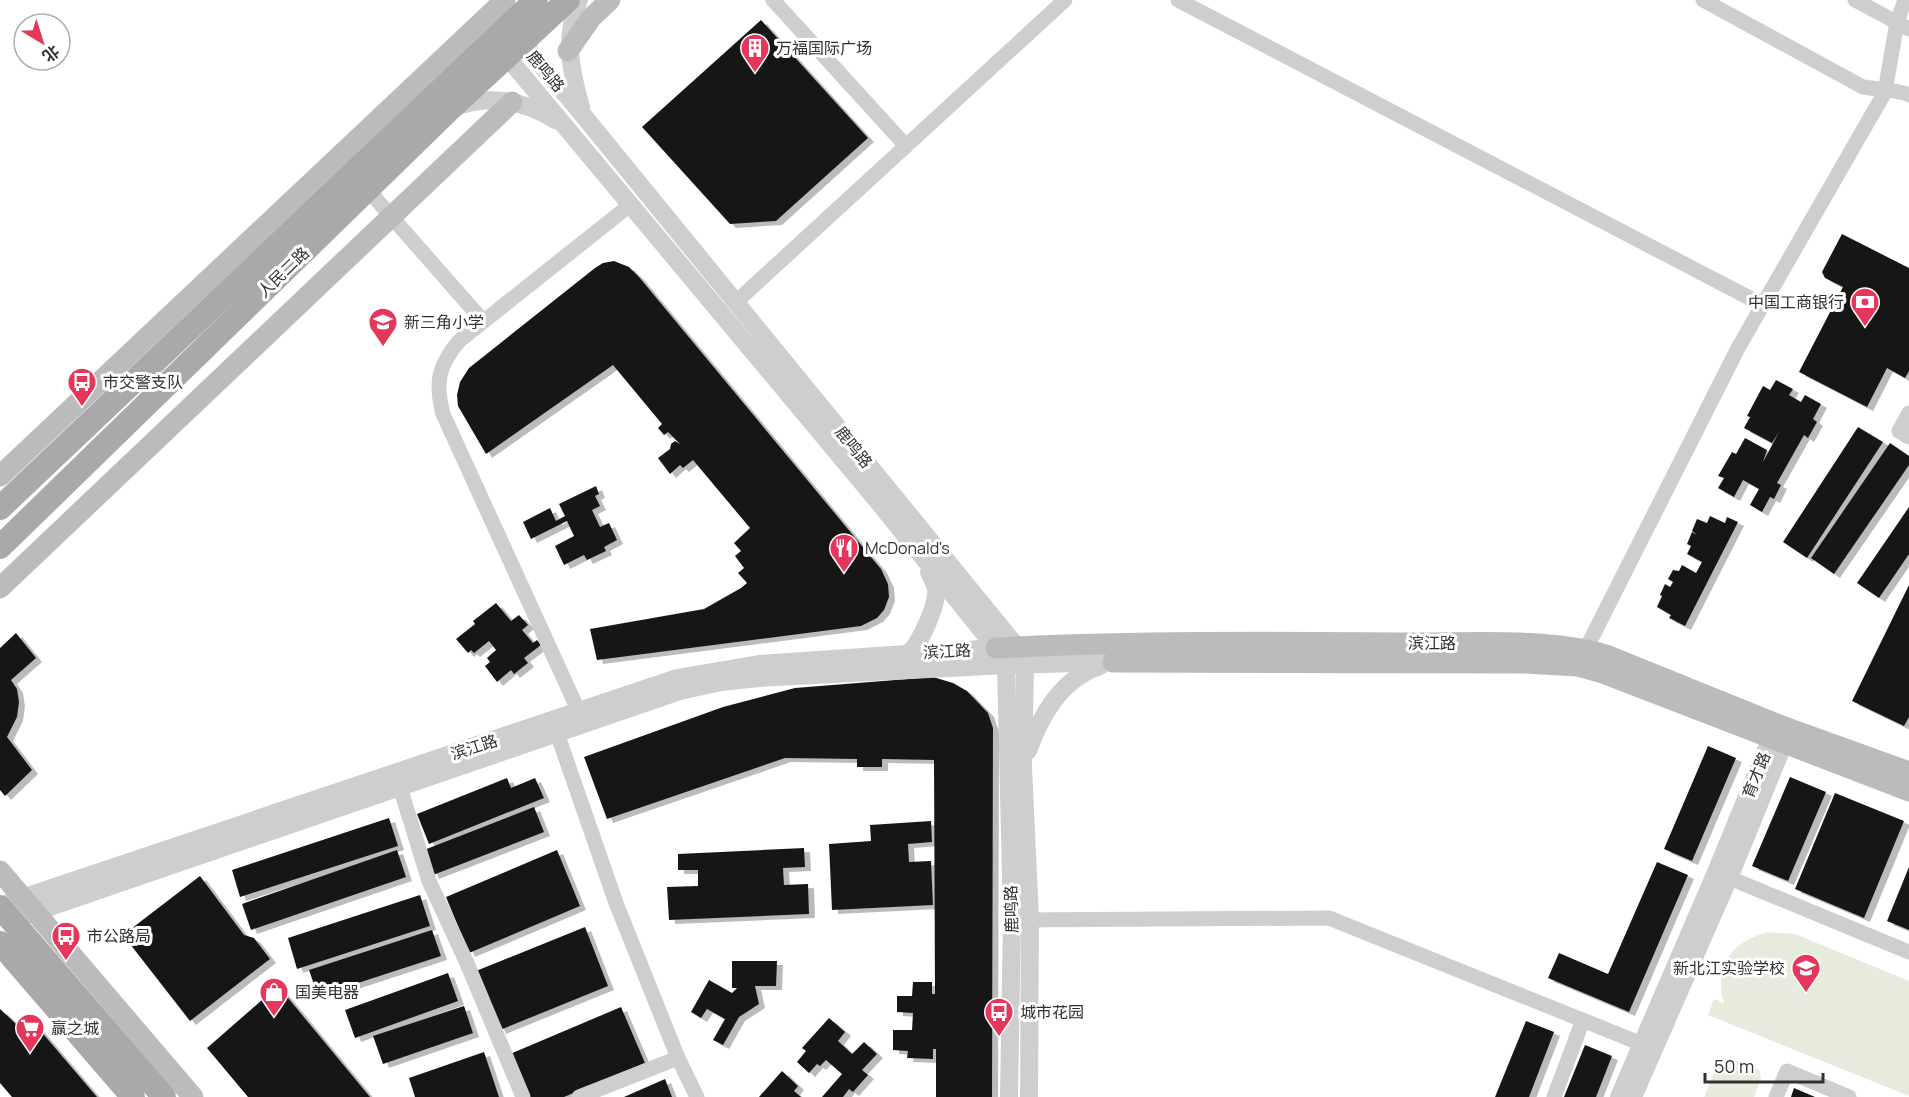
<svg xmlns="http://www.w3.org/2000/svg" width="1909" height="1097" font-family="Manrope,'Noto Sans SC',sans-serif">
<defs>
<filter id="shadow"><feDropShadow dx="6" dy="4" stdDeviation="0" flood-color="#0004"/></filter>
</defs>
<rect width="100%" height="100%" fill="#fff"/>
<g fill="#e6ebdd">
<path d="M1768,932L1795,934L1909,981V1096L1708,1015L1714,999L1724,1003C1713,966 1732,941 1768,932Z"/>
<polygon points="1723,1058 1730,1058 1759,1070 1761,1078 1754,1097 1704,1097 1717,1065"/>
</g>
<g fill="#181818" filter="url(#shadow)">
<polygon points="761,20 868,138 776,221 730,224 642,127"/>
<polygon points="1842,234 1909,268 1909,371 1905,378 1887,368 1867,407 1799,372 1843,287 1825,278 1822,272"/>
<polygon points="614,261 629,267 639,277 881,569 888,584 889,597 884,610 877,618 861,626 597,660 590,629 704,609 741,588 747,583 738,573 744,568 735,556 741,551 734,543 750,528 693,460 683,468 680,465 670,474 658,458 670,449 671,444 675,441 680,444 668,432 664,435 658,428 662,424 613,365 486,454 458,406 457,395 460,382 469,368 595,268 603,263"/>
<polygon points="1776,380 1793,389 1789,395 1801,402 1805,395 1821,404 1813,419 1817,422 1808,438 1804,435 1777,483 1781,485 1774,499 1770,497 1762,512 1750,505 1759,489 1743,480 1734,497 1718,488 1724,478 1718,476 1732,452 1736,454 1745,438 1767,450 1763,462 1779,432 1772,443 1744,428 1750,417 1747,416 1763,386 1770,390"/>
<polygon points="1858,427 1883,442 1807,558 1783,542"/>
<polygon points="1890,443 1909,456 1909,465 1834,574 1811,558"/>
<polygon points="596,486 599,494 595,496 600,506 592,510 600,527 609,523 617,540 604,547 606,551 587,560 584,555 564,565 555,546 574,536 567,521 531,539 523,522 550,508 556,521 565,516 559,504"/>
<polygon points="1909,507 1909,554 1879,598 1857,583"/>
<polygon points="1710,516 1725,523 1727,517 1738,522 1685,626 1669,618 1671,615 1657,607 1662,596 1660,595 1665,584 1670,587 1673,582 1668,579 1673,570 1679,571 1682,565 1696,573 1702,562 1687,554 1691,546 1687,544 1692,532 1697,535 1692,531 1697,519 1707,523"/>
<polygon points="1909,585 1909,717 1904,726 1852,701"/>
<polygon points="496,603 511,621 519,615 528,625 522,630 533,643 537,640 541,645 524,658 528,663 514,674 511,670 497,682 485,666 490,662 487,658 496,650 489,641 474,653 471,650 468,653 456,639 475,624 473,621"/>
<polygon points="16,633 36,658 11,680 17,689 19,702 17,717 7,737 32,770 5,796 0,790 0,648"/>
<polygon points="933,677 953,683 967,691 988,713 993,728 992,1097 936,1097 936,1049 933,1049 933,1059 907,1058 908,1051 893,1050 893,1030 912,1030 913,1013 897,1012 897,996 912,996 913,982 932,982 932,994 935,994 934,760 882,759 882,767 857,767 857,759 785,758 607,819 584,757 723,707 795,688"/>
<polygon points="1708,746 1736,758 1692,861 1664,849"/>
<polygon points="1790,777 1826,792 1788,881 1752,866"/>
<polygon points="507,778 511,788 535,778 544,798 429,844 417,814"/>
<polygon points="1835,793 1904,821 1864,918 1795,889"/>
<polygon points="534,807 544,832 433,875 424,850"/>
<polygon points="389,818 398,846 240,897 232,870"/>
<polygon points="931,821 932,842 908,844 909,862 931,861 933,905 832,910 829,844 871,841 870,825"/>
<polygon points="804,848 805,867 783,868 784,885 808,884 809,914 669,920 667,887 698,886 698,870 678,870 678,854"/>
<polygon points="397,850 406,877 251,930 242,904"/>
<polygon points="557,850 580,906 469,953 446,897"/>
<polygon points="1657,862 1688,875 1629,1012 1548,978 1559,953 1608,974"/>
<polygon points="1909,867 1909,930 1887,921"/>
<polygon points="200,876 244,935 254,938 270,959 190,1021 123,935"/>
<polygon points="420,895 430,926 297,969 288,938"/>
<polygon points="585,927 608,986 500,1030 476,971"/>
<polygon points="432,930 441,956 318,996 309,970"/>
<polygon points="732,961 777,961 776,986 755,986 759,1004 739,1017 723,1045 713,1040 725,1019 707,1009 701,1018 691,1012 709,980 732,993 737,988 732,988"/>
<polygon points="448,973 458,1001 355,1038 345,1010"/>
<polygon points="279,987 370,1097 248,1097 207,1048 270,993 271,994"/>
<polygon points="464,1006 473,1033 383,1064 373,1036"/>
<polygon points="621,1007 645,1063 564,1097 528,1097 510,1054"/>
<polygon points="0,1009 16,1024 27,1015 97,1097 12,1097 0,1083"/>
<polygon points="829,1018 845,1032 838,1041 852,1054 864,1042 877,1054 862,1070 868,1075 853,1092 849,1089 843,1097 822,1097 842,1074 826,1060 820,1066 817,1064 809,1073 797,1062 806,1051 802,1048"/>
<polygon points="1526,1021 1554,1032 1529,1097 1495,1097"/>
<polygon points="1585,1045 1612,1056 1596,1097 1564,1097"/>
<polygon points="484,1052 499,1097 415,1097 409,1078"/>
<polygon points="782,1071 798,1086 794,1091 801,1097 759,1097"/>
<polygon points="665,1079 672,1097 624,1097"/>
<polygon points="1794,1088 1815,1097 1791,1097"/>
</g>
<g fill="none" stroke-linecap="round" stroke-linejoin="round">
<g stroke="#cecece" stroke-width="15">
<polyline points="773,0 906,146"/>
<polyline points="1178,0 1763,305"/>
<path d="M1703,0L1863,87C1875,89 1900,90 1909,95"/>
<polyline points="1855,0 1909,29"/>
<polyline points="368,190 483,321"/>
<polyline points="736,302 1065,0"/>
<polyline points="1909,413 1899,431 1909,437"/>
<polyline points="1586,649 1738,348 1885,92 1897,22 1905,0"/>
<path d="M579,712L443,414C435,383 438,366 459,341L630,205"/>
<polyline points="557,733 616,903 678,1058 697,1097"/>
<polyline points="400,787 429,881 466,961 523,1097"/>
<polyline points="1720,874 1909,952"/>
<polyline points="1019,920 1329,918 1642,1044"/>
<polyline points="579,1097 678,1058"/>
<polyline points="1554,1097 1583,1020"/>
<polyline points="1776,1097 1787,1071 1849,1097"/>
</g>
<g stroke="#cecece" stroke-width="18">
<path d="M579,0C564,39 570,68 581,107"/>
<polyline points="511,36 523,43 583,115 1017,647 1025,664 1023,767 1030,919 1029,1097"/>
<polyline points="505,45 508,58 880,504 996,648 1006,665 1012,920 1009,1097"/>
<path d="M453,108C488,94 524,100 555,120"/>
<path d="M908,653C920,646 938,603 936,589C935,583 931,577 929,572"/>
<path d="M1028,751C1041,715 1061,679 1100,666"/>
<polyline points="10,902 677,678 759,664 996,648"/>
<polyline points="12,920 680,691 721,682 759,678 1006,665 1113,662"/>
<polyline points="1619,1097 1716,872 1771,738 1780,730"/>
<polyline points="1633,1097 1729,878 1784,743 1784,728"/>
</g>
<g stroke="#bbb" stroke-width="21">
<polyline points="568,51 591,18 610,0"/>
<polyline points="0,476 505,0"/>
<polyline points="0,588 512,102"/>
<path d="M996,648C1131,641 1266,642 1402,643C1465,644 1545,637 1606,655L1784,727L1909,772"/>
<polyline points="1113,662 1524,663 1578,666 1600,672 1909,791"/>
<polyline points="0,871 193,1097"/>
</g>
<g stroke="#a9a9a9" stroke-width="24">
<polyline points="0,508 536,0"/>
<polyline points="0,547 451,108 568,0"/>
<polyline points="0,907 164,1097"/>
<polyline points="0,943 133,1097"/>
</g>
</g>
<defs>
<g id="building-pin" transform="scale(1.5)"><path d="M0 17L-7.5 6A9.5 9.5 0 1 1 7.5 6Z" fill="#e5365b" stroke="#fff"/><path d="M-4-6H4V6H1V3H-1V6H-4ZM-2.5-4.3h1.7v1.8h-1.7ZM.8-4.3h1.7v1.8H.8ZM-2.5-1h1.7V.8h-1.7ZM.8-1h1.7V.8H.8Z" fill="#fff"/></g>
<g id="bank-pin" transform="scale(1.5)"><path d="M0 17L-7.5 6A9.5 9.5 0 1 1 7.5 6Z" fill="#e5365b" stroke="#fff"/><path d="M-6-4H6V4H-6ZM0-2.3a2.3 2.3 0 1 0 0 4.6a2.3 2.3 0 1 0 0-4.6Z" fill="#fff"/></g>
<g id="school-pin" transform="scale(1.5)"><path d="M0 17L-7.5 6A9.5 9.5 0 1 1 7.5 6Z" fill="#e5365b" stroke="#fff"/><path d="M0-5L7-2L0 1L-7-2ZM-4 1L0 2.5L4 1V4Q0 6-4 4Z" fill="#fff"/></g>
<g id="bus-pin" transform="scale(1.5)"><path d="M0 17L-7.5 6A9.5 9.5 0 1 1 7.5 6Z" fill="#e5365b" stroke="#fff"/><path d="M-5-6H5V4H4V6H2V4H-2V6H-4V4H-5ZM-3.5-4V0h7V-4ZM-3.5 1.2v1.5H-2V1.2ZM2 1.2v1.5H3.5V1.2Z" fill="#fff"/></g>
<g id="restaurant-pin" transform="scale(1.5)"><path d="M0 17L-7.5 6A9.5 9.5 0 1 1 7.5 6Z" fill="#e5365b" stroke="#fff"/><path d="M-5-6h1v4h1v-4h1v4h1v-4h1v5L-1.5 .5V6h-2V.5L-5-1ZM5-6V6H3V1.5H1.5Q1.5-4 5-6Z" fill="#fff"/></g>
<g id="shop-pin" transform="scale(1.5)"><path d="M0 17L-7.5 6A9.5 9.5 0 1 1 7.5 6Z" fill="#e5365b" stroke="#fff"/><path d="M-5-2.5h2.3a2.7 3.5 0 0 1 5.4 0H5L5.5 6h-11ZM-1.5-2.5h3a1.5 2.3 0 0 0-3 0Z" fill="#fff"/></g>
<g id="supermarket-pin" transform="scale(1.5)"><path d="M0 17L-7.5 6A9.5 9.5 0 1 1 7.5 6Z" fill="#e5365b" stroke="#fff"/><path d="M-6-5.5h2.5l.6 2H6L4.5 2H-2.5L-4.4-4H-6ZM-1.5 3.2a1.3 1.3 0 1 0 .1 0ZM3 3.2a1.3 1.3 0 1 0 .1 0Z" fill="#fff"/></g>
</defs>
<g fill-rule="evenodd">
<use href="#building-pin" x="755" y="48"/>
<use href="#bank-pin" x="1865" y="302"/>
<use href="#school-pin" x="383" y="322"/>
<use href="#bus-pin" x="82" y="382"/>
<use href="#restaurant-pin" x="844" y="548"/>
<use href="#bus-pin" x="66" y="936"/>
<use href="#school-pin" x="1806" y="968"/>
<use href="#shop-pin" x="274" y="992"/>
<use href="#bus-pin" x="999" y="1012"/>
<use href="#supermarket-pin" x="30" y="1028"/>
</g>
<g text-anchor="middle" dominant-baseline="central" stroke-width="6" stroke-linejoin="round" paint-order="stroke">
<g font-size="16" fill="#313131" stroke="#fff" text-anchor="start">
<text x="776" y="48">万福国际广场</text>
<text x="1844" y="302" text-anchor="end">中国工商银行</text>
<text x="404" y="322">新三角小学</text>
<text x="103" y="382">市交警支队</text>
<text x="865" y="548">McDonald's</text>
<text x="87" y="936">市公路局</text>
<text x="1785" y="968" text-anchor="end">新北江实验学校</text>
<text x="295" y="992">国美电器</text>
<text x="1020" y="1012">城市花园</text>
<text x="51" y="1028">赢之城</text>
</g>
<g font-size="16" fill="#313131" stroke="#fff">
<text transform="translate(546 71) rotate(50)">鹿鸣路</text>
<text transform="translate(283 272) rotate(-44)">人民二路</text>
<text transform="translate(854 447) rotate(51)">鹿鸣路</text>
<text x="1432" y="643">滨江路</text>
<text transform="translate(947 651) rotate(-3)">滨江路</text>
<text transform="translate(474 747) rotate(-18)">滨江路</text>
<text transform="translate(1756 775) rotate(-68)">育才路</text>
<text transform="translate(1011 909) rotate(-91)">鹿鸣路</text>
</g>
</g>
<g transform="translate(42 42) rotate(142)"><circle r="28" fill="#ffffff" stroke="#adadad" stroke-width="1.5"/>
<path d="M0-4.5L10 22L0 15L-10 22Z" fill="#e5365b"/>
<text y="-9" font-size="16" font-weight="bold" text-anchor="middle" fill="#313131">北</text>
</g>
<path d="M1705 1073v9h118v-9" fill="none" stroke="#313131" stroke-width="3"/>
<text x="1714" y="1073" font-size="18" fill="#313131" stroke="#ffffff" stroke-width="4.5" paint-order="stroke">50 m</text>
</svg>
